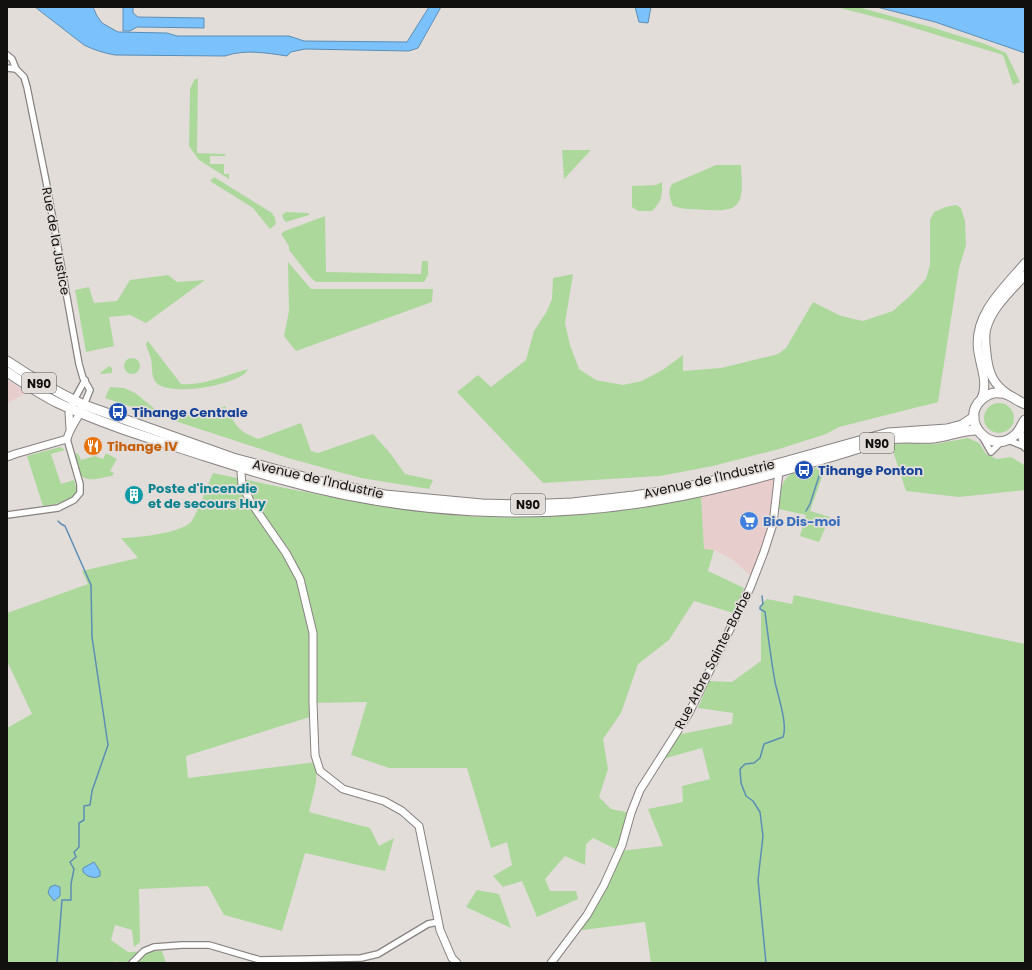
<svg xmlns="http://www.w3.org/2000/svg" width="1032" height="970" font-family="Poppins,sans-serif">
<rect width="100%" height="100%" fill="#e3ddda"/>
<g fill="#e8cdcd">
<polygon points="7,379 27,393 7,403"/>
<polygon points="779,476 784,480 780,491 779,509 758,576 751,576 732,559 714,550 704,549 701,496"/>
</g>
<g fill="#acd89c">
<polygon points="836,7 858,7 931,27 985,44 1006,53 1020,82 1013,85 1003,55 891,21"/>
<polygon points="198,78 197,153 225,154 225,156 210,156 210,164 224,164 224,174 229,174 229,179 199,160 189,146 190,89 194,80"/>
<polygon points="562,150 591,150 564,179"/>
<path d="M716,165H741C741,178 747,205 729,209C722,211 714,210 707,210C696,209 684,210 673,206C670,198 667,192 672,184Z"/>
<polygon points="214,177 272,213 275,218 276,224 270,229 253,208 210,181"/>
<path d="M662,182C662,196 663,200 652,211H638L632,207V186L656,185Z"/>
<polygon points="956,205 961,208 965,221 966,245 959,268 938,402 839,427 826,434 779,449 713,466 660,476 543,483 457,392 478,375 491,387 526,360 534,331 547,311 552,299 553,278 573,274 565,323 570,345 579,369 596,380 623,385 642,381 664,369 683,355 683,371 721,368 778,354 786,348 813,302 841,316 863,321 893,311 912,294 926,279 930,265 930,220 934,212 946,207"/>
<polygon points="286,212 309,213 309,215 286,222 284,220 282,215"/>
<polygon points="325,216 326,272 421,274 422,261 428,261 428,275 424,282 316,282 311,278 289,250 289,246 281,234 285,231"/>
<polygon points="288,262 311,289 433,289 432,302 296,351 284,336 289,311"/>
<polygon points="168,275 177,282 205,280 146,323 130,315 109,317 114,346 86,352 75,290 89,287 94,303 117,301 130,280"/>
<path d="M148,341L181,384C203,386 226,375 248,369C246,372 244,375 241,376C225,386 176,395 159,385C150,379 153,368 151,359C150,354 147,350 146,344Z"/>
<circle cx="132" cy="366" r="8"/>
<polygon points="109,366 112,368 112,373 101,374 100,373"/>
<path d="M110,387L124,388L135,393L155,409L182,415H205L225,406C236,425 236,430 258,439L301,423L311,451L318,453L373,434L390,453L405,474L433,480L429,489L361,478L288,458L105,398Z"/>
<circle cx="999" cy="418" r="15"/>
<polygon points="968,438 979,443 986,454 997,459 1011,457 1024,465 1025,490 959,497 906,491 891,445 904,443 935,444"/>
<path d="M60,447L65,450L51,454L61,484L74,480L77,491C69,503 56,504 43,506L27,456Z"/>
<path d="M78,453L81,460L95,456L103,459L106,453L117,459L110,471L114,473L112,476C102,477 90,483 81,476L75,454Z"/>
<path d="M826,466L810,511L830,517L819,542L800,536L806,515L779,509C781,468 791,474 826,466Z"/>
<path d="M213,473C292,489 371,507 452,515C535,522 619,514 701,496L704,549L714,550L708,571L744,588L733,613L694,601L669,640L638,664L621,713L603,739L608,769L599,797L611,809L631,813L620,851L663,846L648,809L683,802L682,786L710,779L702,748L659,760L676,735L732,724L733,713L698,708L709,681L732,682L761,661V604L767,599L792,604L794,595L1025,644V963H651L645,922L583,930L577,928L620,851L593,838L586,844L585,865L565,856L545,879L550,891H576L578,899L537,917L522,881L503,887L493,876L512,865L507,842L491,848L467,768H389L351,755L367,702L313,703V716L186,756L188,778L317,762L316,783L309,812L370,828L379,846L394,838L385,871L305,853L282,931L224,915L208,886L139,889L140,942L134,947L132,930L115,925L111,940L128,952L162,951L166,963H117L116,961L111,963H7V728L32,714L7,661V613L88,584L82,571L138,558L121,538C136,538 179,533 190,523C195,519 209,482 213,473Z"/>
<polygon points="477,890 499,894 511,928 466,907"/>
</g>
<g fill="#7bc2fc" stroke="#5c8db5">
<path d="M35,7H93L97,16L102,23L118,32L167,33L177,36H289L304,41L407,42L429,7H441L418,48L409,51L305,49L291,52L287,56C267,53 245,49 225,56L115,55C104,53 94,50 84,45Z"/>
<polygon points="123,7 133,7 133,13 138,17 204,18 204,28 137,27 130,31 123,31"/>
<polygon points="635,7 651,7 648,23 639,22"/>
<polygon points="877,7 1025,7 1025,53 935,22"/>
<path d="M94,862L100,871V876C94,879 88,877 83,872V868Z"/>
<polygon points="55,885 60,887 60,896 54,901 48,893 50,887"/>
</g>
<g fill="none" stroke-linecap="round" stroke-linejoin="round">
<g stroke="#5c8db5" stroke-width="1.5">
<polyline points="806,511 810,504 822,467"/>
<path d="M762,596L763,604L760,607V609L765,612C768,636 771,659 775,682C778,696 788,725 783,737L764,744L760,758L754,763L745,764L740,769L741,783L746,796L753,801L760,812L763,836L758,880L766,963"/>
<polyline points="57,963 62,900 71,900 71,884 74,869 70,862 76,857 74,852 79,847 79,823 84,820 84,806 90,805 92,791 108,745 92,637 91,585 65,526 61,524 58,521"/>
</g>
<g stroke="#888280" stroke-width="8">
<g id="minor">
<polyline points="7,55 12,59 16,69 24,77 27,87 46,181 79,364 83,378 90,390 84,405"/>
<polyline points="7,68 16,69"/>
<polyline points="74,400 85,380"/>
<path d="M1021,429C1021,436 1021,443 1025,448"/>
<polyline points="983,438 991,452 1001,442"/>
<polyline points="1008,440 1023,446"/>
<polyline points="7,515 58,508 74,500 80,493 80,484 67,439"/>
<polyline points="132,963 144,951 154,947 182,945 209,945 260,960 361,958 378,954 428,924 438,922"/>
</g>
</g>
<g stroke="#888280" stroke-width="9">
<g id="tertiary">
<polyline points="70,428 69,413 72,404"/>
<path d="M7,457L15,454L67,439C70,427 78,419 82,408"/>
<polyline points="242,468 241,473 242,484 250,501 286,553 300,579 313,633 313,703 315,755 320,771 343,789 384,801 402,811 419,826 440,930 452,958 457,963"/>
<polyline points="551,963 587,915 604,885 622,845 631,813 640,790 689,713 750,588 764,552 773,524 779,471 781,468"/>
</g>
</g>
<g stroke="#888280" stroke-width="10">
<g id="secondary">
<path d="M1008,394C994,385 989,374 987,358C986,349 984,339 986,330C991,308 1011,291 1025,275"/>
<path d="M981,400C989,382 980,367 978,349C974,314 1004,288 1025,263"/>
</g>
</g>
<g stroke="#888280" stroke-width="11">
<g id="primary">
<path d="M7,361C32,378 56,392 84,405L233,458L322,482L385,495L482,504L524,505L572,503L634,496L679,489L741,474L888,433L947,429L962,425L974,417"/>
<path d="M7,372C24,383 40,394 58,403C105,425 156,440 205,456C230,464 255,472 280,479C404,514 537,522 663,499C740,486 815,461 890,439C905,437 919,439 934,438C949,436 962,430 977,430"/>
<path d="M1025,404C1016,401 1010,393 1000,393C993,392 987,395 982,399C958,420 991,457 1015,435C1020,431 1021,425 1025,420"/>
</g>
</g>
<use href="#minor" stroke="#fff" stroke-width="5.5"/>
<use href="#tertiary" stroke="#fff" stroke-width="7"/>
<use href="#secondary" stroke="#fff" stroke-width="8"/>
<use href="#primary" stroke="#fff" stroke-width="9"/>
</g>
<defs>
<g id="bus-disc" transform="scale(1)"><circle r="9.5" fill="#1a4fb4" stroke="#e3ddda"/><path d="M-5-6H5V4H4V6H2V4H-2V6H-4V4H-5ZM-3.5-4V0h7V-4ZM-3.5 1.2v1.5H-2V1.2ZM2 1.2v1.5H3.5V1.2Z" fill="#fff"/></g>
<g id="restaurant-disc" transform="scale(1)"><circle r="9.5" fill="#e8710a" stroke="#e3ddda"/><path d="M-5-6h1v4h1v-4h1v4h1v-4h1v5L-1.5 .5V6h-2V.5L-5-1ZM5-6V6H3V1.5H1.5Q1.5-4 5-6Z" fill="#fff"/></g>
<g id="building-disc" transform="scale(1)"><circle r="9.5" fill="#0f9aa8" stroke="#e3ddda"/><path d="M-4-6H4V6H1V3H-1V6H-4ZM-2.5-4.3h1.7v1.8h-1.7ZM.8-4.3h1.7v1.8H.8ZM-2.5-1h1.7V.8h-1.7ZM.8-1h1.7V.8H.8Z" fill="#fff"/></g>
<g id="supermarket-disc" transform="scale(1)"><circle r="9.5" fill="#3f7fe0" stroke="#e3ddda"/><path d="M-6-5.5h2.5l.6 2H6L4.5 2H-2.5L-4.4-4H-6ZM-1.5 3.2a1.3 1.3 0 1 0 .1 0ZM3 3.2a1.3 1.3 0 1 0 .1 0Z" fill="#fff"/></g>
</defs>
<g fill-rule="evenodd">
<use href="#bus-disc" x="118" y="412"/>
<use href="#restaurant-disc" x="93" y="446"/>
<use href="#bus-disc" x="804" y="470"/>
<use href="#building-disc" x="134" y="495"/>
<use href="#supermarket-disc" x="749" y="521"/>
</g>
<g text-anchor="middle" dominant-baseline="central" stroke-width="3.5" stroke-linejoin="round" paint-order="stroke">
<g fill="#e3ddda" stroke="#514e4c" stroke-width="1">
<rect x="22" y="373" width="34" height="20" rx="3"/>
<rect x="860" y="433" width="34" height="20" rx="3"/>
<rect x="511" y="494" width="34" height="20" rx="3"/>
</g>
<g font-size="12" font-weight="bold" fill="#12100f">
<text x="39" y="383">N90</text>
<text x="877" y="443">N90</text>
<text x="528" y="504">N90</text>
</g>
<g font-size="13" fill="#12100f" stroke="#e3ddda">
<text transform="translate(56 241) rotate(80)">Rue de la Justice</text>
<text transform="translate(318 479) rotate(13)">Avenue de l'Industrie</text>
<text transform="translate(709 479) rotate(-13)">Avenue de l'Industrie</text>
<text transform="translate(713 660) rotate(-63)">Rue Arbre Sainte-Barbe</text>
</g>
<g font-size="13" font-weight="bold" fill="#164399" stroke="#e3ddda" text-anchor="start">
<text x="132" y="412">Tihange Centrale</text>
<text x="818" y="470">Tihange Ponton</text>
</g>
<g font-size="13" font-weight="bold" fill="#c56008" stroke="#e3ddda" text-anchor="start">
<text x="107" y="446">Tihange IV</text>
</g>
<g font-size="13" font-weight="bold" fill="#0d838f" stroke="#e3ddda" text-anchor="start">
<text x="148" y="488">Poste d'incendie<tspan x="148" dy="15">et de secours Huy</tspan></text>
</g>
<g font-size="13" font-weight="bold" fill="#366cbe" stroke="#e3ddda" text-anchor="start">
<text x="763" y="521">Bio Dis-moi</text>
</g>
</g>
<rect width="1032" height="970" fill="none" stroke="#12100f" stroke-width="16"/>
</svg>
